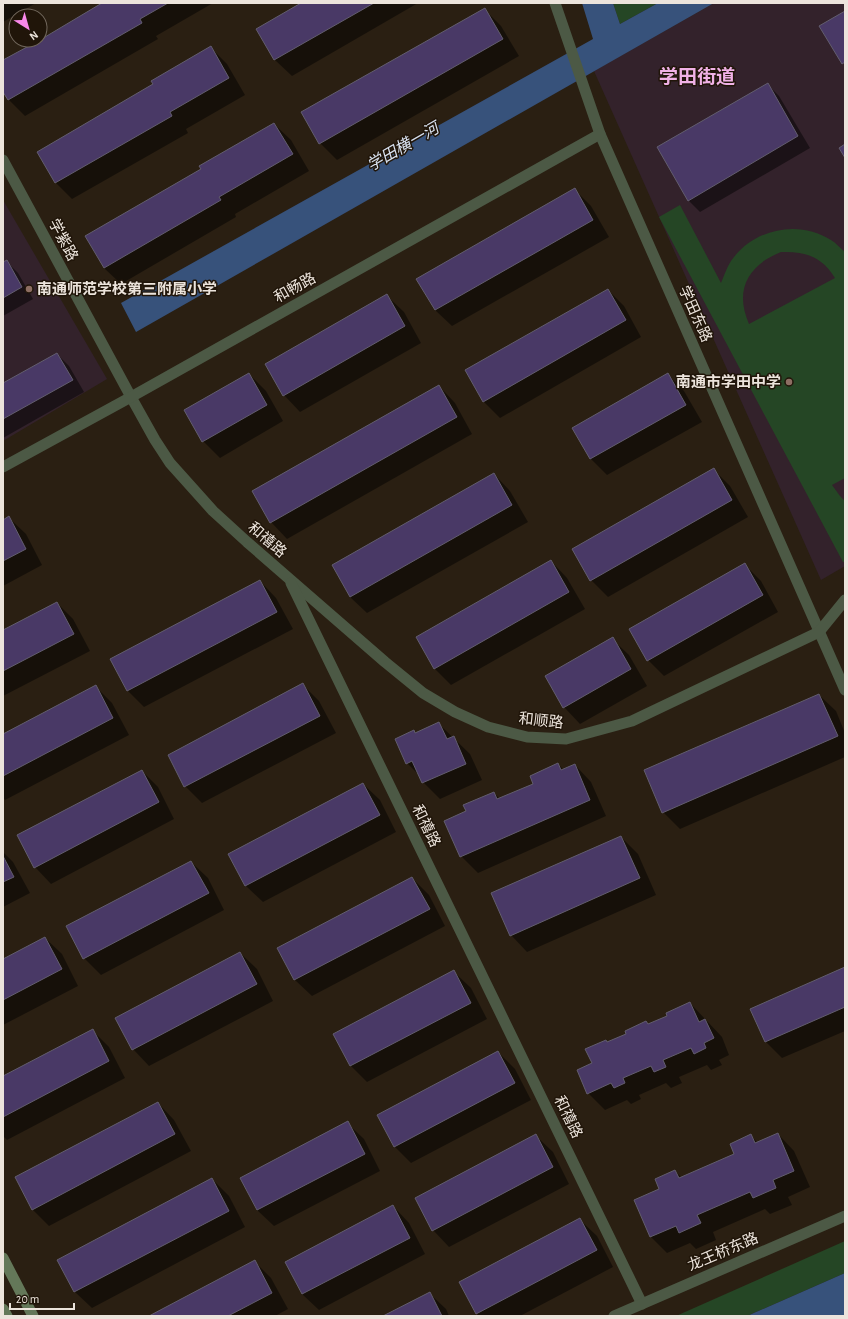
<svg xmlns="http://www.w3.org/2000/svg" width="848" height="1319" font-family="'Alegreya Sans','Noto Sans SC',sans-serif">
<rect width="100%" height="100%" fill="#2a1f12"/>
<g fill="#33222b">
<polygon points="714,3 845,3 845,566 821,580 594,71"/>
<polygon points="3,200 107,379 3,441"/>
</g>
<g fill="#254625" fill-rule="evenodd">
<polygon points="613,3 658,3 620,24"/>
<path d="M680,205L721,283C724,276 727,267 731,261C753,229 798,219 831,240C836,243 840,248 845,252V478L832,485L840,496L845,501V562H843L659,217ZM781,252C806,251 822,257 835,278L749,324C734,290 748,265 781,252Z"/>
<polygon points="845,1241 845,1273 747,1316 676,1316"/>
</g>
<g fill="#37527b">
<polygon points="582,3 613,3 620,24 658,3 714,3 136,332 121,303 593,39"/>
<polygon points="845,1273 845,1316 747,1316"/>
</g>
<g fill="#0007">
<polygon points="3,3 36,3 3,22"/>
<polygon points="104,3 213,3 156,36 158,39 25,116 9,100 3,90 3,61"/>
<polygon points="303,3 418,3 292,76 275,60 257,29"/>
<polygon points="484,9 501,26 519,56 337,160 320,143"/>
<polygon points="211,48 227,64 245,95 186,129 188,133 72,199 56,183 38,152 154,85"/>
<polygon points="767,84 779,96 810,148 700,212 688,200"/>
<polygon points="274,124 291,140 309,171 235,214 236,217 121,284 104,268 203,169"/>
<polygon points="575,190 591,206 609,237 452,326 435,310"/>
<polygon points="7,262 18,273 33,299 3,316 3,264"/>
<polygon points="608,290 624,306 641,337 500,418 483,401"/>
<polygon points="387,296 404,312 421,343 300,412 284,395"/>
<polygon points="57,354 69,366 84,392 3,438 3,384"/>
<polygon points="249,374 266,391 283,421 220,458 203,441"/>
<polygon points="667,374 684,391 702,422 607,475 591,459 573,428"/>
<polygon points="439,386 455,403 472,434 287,539 271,522"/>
<polygon points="714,470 730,486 748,517 608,597 591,580"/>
<polygon points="494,474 510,491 528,522 367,613 350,597"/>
<polygon points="9,518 26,534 42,565 3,586 3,521"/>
<polygon points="551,561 567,578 585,609 451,685 434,668"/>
<polygon points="744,564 761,581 778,612 664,676 648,660"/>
<polygon points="260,581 276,598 293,629 144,707 128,691 112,659"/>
<polygon points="57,603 73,619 90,651 3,696 3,631"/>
<polygon points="612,639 629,655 647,686 580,724 564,707"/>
<polygon points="303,685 319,701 336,733 202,803 185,786 169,755"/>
<polygon points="96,687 112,703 129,735 5,800 3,797 3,735"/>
<polygon points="819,695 836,711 845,733 845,757 680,829 663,812 645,771"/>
<polygon points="439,724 470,754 482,780 440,799 423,782 421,777 407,763 414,731 416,734"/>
<polygon points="558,764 564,770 575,765 591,782 606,816 478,873 461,856 467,812 494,793 500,799 534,784"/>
<polygon points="142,771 158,787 174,819 51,884 35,867"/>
<polygon points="363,784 380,800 396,832 263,902 246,886 229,854"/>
<polygon points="621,837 638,854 656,895 527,952 511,935"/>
<polygon points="3,852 13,862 30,893 3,907"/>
<polygon points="191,862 208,878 224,910 101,975 84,958"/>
<polygon points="412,878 429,895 445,926 312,996 295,980 279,949"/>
<polygon points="45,938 62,954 78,986 3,1025 3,960"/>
<polygon points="240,953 257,969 273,1001 149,1066 133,1049"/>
<polygon points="845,968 845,1031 782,1058 766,1042"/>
<polygon points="454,972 471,988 487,1019 367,1082 351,1066 334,1034"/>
<polygon points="690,1003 722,1037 729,1055 719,1060 722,1065 711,1070 707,1065 679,1077 682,1083 671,1088 666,1083 639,1095 641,1099 631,1104 627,1100 605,1110 588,1093 593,1064 606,1041 608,1043 669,1016"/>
<polygon points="92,1030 109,1047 125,1078 7,1140 3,1136 3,1077"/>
<polygon points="498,1052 515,1069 531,1100 411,1163 395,1147 378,1115"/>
<polygon points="158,1103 174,1120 191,1151 49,1226 32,1209"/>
<polygon points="347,1123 364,1139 380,1171 274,1226 257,1210 241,1179"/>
<polygon points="778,1134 794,1151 810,1187 788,1197 792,1205 770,1214 765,1209 713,1232 716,1240 696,1249 690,1243 667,1253 651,1237 660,1190 675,1171 682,1178 736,1154 750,1135 758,1143"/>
<polygon points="536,1136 553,1152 569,1184 449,1247 433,1230"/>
<polygon points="212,1179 229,1196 245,1227 92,1308 75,1292 58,1260"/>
<polygon points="393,1206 409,1223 425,1254 319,1310 302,1294"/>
<polygon points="580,1220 597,1236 613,1267 520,1316 479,1316 477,1314 460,1283"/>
<polygon points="255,1262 271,1278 288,1309 275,1316 151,1316"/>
<polygon points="429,1293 446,1309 449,1316 385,1316"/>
</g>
<g fill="#493966" stroke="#625d6e">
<polygon points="102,3 168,3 140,19 142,23 8,100 3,92 3,60 40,40"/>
<polygon points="301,3 374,3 274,60 256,29"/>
<polygon points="485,8 503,39 319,144 301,112"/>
<polygon points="845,11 845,62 842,64 819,26"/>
<polygon points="211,46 229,78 170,112 172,116 55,183 37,152 153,84 151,81"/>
<polygon points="768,83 798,136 688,201 657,147"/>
<polygon points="274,123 293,154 219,197 221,200 104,268 85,236 201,169 199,166"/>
<polygon points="845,144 845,158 839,148"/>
<polygon points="575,188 593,220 435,310 416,279"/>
<polygon points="7,260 22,287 3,298 3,262"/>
<polygon points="608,289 626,320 483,402 465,370"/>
<polygon points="387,294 405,326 283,396 265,364"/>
<polygon points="57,353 73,380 3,419 3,383"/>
<polygon points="249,373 267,405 202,442 184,410"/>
<polygon points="668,373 686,405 590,459 572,428"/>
<polygon points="439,385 457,417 270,523 252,491"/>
<polygon points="714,468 732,500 590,581 572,549"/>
<polygon points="494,473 512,505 350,597 332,565"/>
<polygon points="9,516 26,549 3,561 3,520"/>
<polygon points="551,560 569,592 434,669 416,637"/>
<polygon points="745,563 763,595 647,661 629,629"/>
<polygon points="260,580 277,612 127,691 110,659"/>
<polygon points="57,602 74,634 3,671 3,630"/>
<polygon points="613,637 631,669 563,708 545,676"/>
<polygon points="303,683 320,716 184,787 168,755"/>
<polygon points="96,685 113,718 3,776 3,734"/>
<polygon points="819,694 838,736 662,813 644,770"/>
<polygon points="439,722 447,739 454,736 466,764 422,783 412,761 406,764 395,739 414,730 415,733"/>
<polygon points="558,763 561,770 575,764 590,800 460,857 444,821 466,811 463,805 494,792 497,799 533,784 530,776"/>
<polygon points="142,770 159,802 34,868 17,835"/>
<polygon points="363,783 380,815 245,886 228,854"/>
<polygon points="621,836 640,878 510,936 491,893"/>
<polygon points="3,856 14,877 3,882"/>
<polygon points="191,861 209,893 83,959 66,926"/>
<polygon points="412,877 430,909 294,980 277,948"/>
<polygon points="45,937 62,969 3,1000 3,959"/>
<polygon points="240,952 257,984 132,1050 115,1018"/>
<polygon points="845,967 845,1007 765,1042 750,1009"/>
<polygon points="454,970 471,1003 350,1066 333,1034"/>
<polygon points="690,1002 699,1022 705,1019 714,1038 704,1043 706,1048 694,1054 691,1048 663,1060 666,1067 654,1072 651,1066 623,1078 625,1083 614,1088 611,1083 587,1094 577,1070 592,1063 585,1049 606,1040 607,1042 626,1034 625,1031 646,1021 648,1024 667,1016 666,1013"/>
<polygon points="93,1029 109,1061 3,1117 3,1076"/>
<polygon points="498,1051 515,1083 394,1147 377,1115"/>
<polygon points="158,1102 175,1134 32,1210 15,1177"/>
<polygon points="348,1121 365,1154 257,1210 240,1178"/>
<polygon points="778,1133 794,1171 773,1180 776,1188 753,1198 750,1192 697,1215 701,1223 679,1233 676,1226 650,1237 634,1200 659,1189 655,1179 675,1170 679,1178 734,1154 730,1144 751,1134 755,1143"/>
<polygon points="536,1134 553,1167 432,1231 415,1198"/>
<polygon points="212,1178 229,1211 74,1292 57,1260"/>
<polygon points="393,1205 410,1238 302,1294 285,1262"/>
<polygon points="580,1218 597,1250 476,1314 459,1282"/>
<polygon points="255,1260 272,1293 228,1316 149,1316"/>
<polygon points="430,1292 442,1316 383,1316"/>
</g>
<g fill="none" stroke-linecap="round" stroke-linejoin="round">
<g stroke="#4c5945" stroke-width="11">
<polyline points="555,3 600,134 845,690"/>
<polyline points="3,160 131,397 155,440 170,463 213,511 247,542 385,662 423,693 455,712 488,727 527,737 566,739 632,721 819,632 845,600"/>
<polyline points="3,467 131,397 600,134"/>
<polyline points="291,583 642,1304"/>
</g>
<polyline stroke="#4c5945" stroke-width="11" points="614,1316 845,1216"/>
<g stroke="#647859" stroke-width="11">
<polyline points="3,1258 33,1316"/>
<polyline points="3,1309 7,1316"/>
</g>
</g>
<g fill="#8d6e63" stroke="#201509" stroke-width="1.5">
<circle cx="29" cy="289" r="4"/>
<circle cx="789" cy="382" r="4"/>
</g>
<g text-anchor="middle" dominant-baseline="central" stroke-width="3" stroke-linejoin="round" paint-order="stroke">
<g font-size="15" fill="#ece4dc" stroke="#201509">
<text transform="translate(63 240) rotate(62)">学紫路</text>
<text transform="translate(295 288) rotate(-29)">和畅路</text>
<text transform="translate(695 314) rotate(66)">学田东路</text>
<text transform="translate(267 540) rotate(41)">和禧路</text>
<text transform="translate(541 721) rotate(6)">和顺路</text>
<text transform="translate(426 826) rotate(64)">和禧路</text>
<text transform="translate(568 1117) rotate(64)">和禧路</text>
<text transform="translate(723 1252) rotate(-23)">龙王桥东路</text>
</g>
<g font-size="15" font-weight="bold" fill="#ece4dc" stroke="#201509" text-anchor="start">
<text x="37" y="289">南通师范学校第三附属小学</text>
<text x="781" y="382" text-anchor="end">南通市学田中学</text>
</g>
<g font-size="16" font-style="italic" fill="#dae3f1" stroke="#201509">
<text transform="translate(403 147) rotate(-30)">学田横一河</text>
</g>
<g font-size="19" font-weight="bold" fill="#f0b1e6" stroke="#201509">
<text x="697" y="77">学田街道</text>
</g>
</g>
<rect width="848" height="1319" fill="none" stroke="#ece4dc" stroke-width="8"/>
<g transform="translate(28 28) rotate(143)"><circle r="19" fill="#201509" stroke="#72685d"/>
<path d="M0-3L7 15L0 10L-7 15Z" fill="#f888e9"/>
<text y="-6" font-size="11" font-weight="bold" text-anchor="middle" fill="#ece4dc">N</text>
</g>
<path d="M10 1303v6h64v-6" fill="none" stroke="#ece4dc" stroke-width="2"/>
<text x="16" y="1303" font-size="12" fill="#ece4dc" stroke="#201509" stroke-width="3" paint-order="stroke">20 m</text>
</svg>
